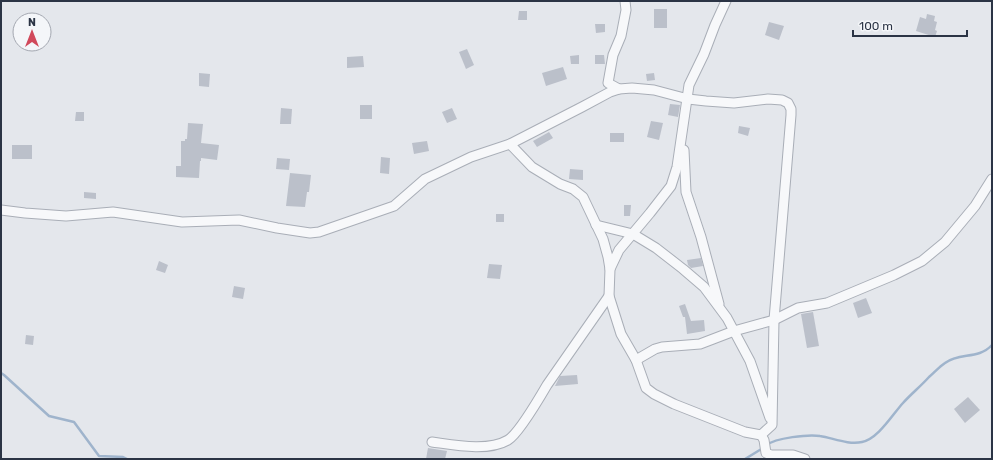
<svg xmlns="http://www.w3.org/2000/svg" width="993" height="460" font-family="Rubik,sans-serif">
<rect width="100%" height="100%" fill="#e4e7ec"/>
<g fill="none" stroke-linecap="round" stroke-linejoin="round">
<g stroke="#9fb4cc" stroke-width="2.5">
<polyline points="1,373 4,375 49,416 74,422 99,456 123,457 127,459"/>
<path d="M767,445C775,438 809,434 820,436C833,438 848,445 862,442C878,439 892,415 903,403C911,394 921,386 929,377C934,373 939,367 945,363C960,352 978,360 992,345"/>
<polyline points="745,459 763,448"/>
</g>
</g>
<g fill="#bbc0ca">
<rect x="654" y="9" width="13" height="19"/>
<polygon points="519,11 527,11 527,20 518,20"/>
<polygon points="927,14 935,16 934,21 937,22 935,30 937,31 935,37 916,31 920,17 926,19"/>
<polygon points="769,22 784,26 779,40 765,35"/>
<polygon points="595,24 605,24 605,32 596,33"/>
<polygon points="467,49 474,65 466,69 459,52"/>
<polygon points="579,55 579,64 571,64 570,56"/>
<polygon points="595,55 604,55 605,64 595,64"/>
<polygon points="363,56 364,67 347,68 347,57"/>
<polygon points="563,67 567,79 546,86 542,73"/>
<polygon points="199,73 210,74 209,87 199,86"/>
<polygon points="654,73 655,80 647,81 646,74"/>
<polygon points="670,104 680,105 678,117 668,115"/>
<rect x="360" y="105" width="12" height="14"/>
<polygon points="281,108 292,109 291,124 280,124"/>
<polygon points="452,108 457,119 447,123 442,112"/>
<polygon points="76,112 84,112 84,121 75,121"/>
<polygon points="651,121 663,123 659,140 647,137"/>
<polygon points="188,123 203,124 201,143 219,145 217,160 201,158 201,161 200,161 199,178 176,177 176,166 181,166 181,141 185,141 185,139 187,139"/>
<polygon points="739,126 750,128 748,136 738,133"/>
<polygon points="549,132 553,138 537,147 533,141"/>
<rect x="610" y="133" width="14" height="9"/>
<polygon points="427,141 429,151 414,154 412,143"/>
<rect x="12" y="145" width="20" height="14"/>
<polygon points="381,157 390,158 389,174 380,173"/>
<polygon points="277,158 290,159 289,170 276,169"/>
<polygon points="570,169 583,170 583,180 569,179"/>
<polygon points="290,173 311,175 309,192 307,192 305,207 286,206"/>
<polygon points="84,192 96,193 96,199 84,198"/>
<polygon points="624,205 631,205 630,216 624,216"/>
<rect x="496" y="214" width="8" height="8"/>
<polygon points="701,258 703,266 691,268 688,265 687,260"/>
<polygon points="159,261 168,265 165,273 156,270"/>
<polygon points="489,264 502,265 500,279 487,278"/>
<polygon points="234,286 245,288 243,299 232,297"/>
<polygon points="866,298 872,313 858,318 853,303"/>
<polygon points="685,304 691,321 704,320 705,331 687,334 685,317 683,317 679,306"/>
<polygon points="813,312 819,346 807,348 801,314"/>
<polygon points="26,335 34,336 33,345 25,344"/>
<polygon points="577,375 578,384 555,386 560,376"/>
<polygon points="968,397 980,410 965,423 954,409"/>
<polygon points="428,448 447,451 445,459 426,459"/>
</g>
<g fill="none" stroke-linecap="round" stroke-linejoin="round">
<g stroke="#a9aeb7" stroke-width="11">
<g id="minor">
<polyline points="726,1 715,25 704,54 689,85 677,167 671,186 650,213 619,250 610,269 609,296 621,334 636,360 646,388 654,394 674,404 745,432 761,435 764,440 766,453 771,455 793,455 805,459"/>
<polyline points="619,89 608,83 613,55 621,36 626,10 625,1"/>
<polyline points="510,144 532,167 560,184 573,189 583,197 603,239 608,257 610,269"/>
<polyline points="684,150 686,192 701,237 719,304"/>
<polyline points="1,210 25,213 66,216 113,212 182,222 239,220 277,228 310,233 319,232 394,206 425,179 471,157 510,144 582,107 610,92 619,89 632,88 654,90 688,99 706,101 734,103 768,99 782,100 788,103 791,109 791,115 774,320 772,425 761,435"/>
<polyline points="596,225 633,234 656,248 683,269 704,287 727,318 750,361 770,418"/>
<polyline points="636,360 655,349 662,347 700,344 734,331 774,320 798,308 827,303 894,275 922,261 945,242 975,206 992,179"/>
<path d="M432,442C454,445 488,452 508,440C518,434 540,397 547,385L609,296"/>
</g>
</g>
<use href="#minor" stroke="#f7f8fa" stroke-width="9"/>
</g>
<rect width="993" height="460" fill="none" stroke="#2b3445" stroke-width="4"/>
<g transform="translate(32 32)"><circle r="19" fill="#f4f6f9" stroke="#a4a8b1"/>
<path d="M0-3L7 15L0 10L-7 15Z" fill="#d1495b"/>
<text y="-6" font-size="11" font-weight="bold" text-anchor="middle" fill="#2b3445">N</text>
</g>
<path d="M853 30v6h114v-6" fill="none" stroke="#2b3445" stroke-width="2"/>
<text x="859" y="30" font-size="12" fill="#2b3445" stroke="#f4f6f9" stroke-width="3" paint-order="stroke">100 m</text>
</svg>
